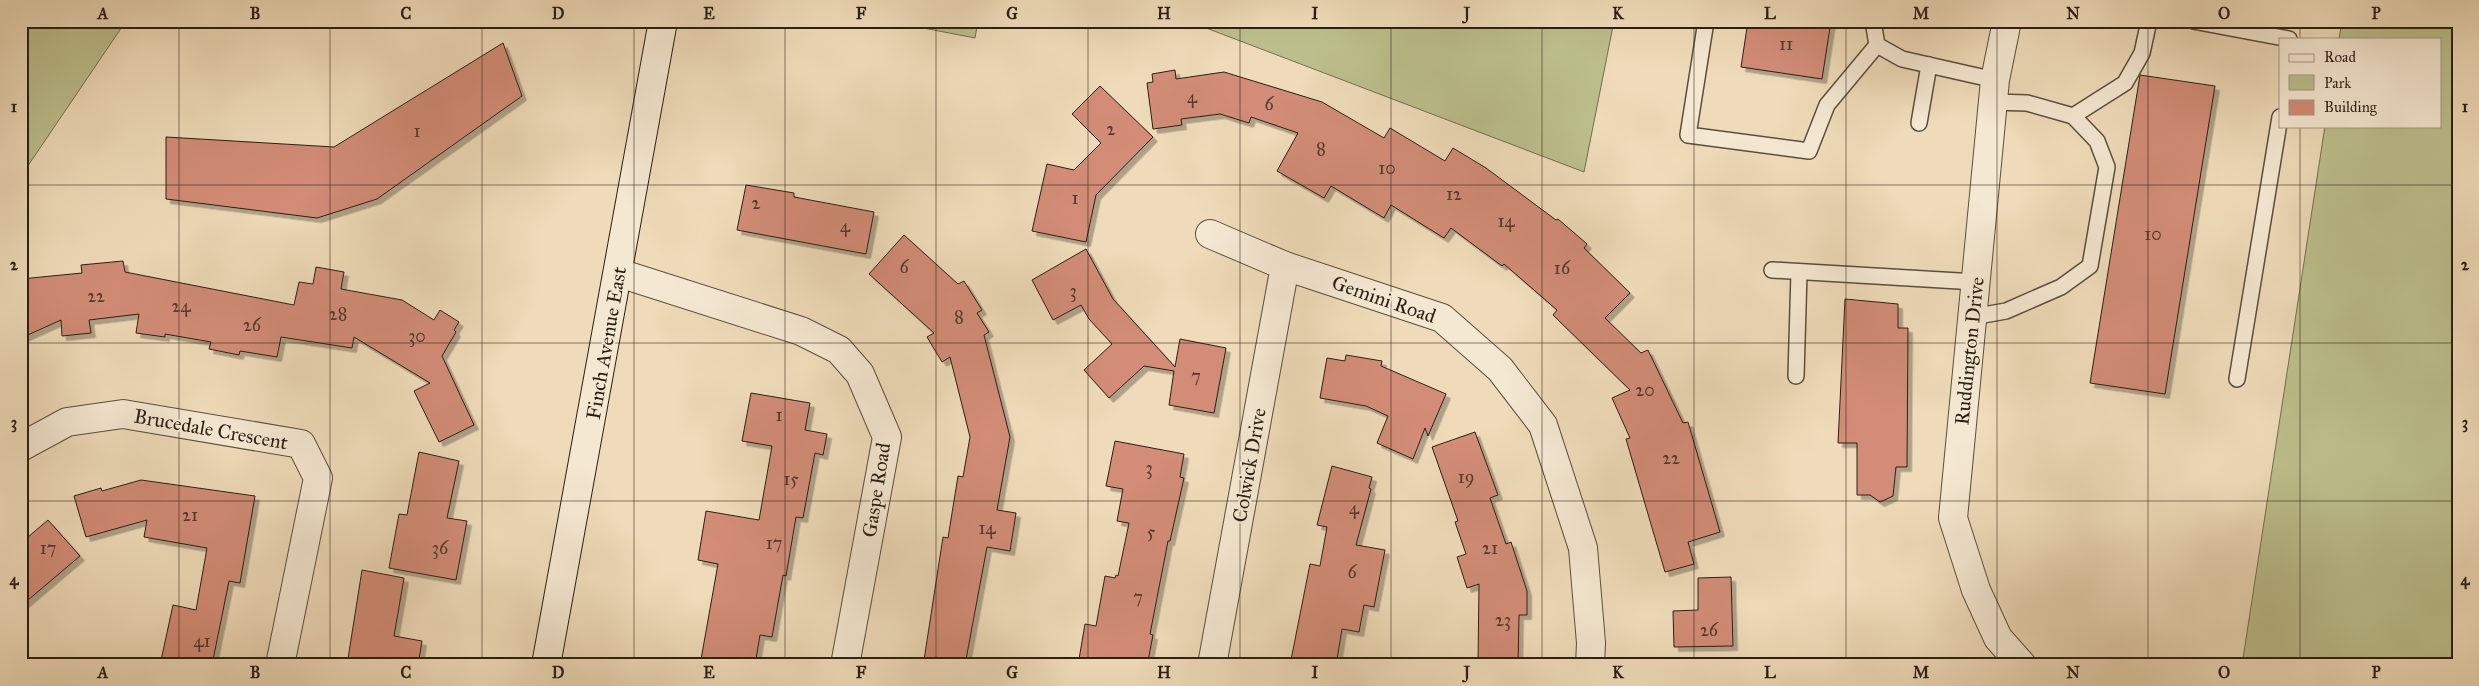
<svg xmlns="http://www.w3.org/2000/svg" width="2479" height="686" font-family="'IM FELL Great Primer',serif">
<defs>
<filter id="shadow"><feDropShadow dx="4.5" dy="4.5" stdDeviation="0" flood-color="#0004"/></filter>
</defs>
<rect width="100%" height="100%" fill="#efdbb9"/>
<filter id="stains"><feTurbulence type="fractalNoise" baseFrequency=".004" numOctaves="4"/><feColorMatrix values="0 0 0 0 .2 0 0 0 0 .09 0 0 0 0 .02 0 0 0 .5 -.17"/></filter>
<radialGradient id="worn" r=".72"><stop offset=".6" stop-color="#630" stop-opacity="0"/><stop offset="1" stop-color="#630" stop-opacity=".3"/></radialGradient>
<g fill="#bcbf8d" stroke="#726f50">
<polygon points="21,21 126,21 21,176"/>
<polygon points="887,21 978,21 975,38"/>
<polygon points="1194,21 1614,21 1584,172 1193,23"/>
<polygon points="2342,21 2458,21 2458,665 2242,665 2325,126 2440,126 2440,39 2339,39"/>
</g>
<g fill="#d28c77" stroke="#291f14" filter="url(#shadow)">
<polygon points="1748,21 1831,21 1822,79 1741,67"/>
<polygon points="503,43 522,96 377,199 317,218 166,199 166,137 334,147"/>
<polygon points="1175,70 1176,79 1224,72 1322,102 1384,138 1390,128 1445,161 1453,148 1486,168 1556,220 1558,219 1587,244 1584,248 1630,293 1605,318 1641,353 1648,350 1683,423 1688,422 1720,532 1688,542 1694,564 1665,572 1626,439 1630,438 1612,398 1630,390 1553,315 1557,310 1504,264 1502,266 1451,228 1444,238 1391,205 1384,218 1331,186 1324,198 1277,171 1298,133 1251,117 1249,123 1220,114 1181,119 1182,125 1153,129 1147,83 1153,82 1152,74"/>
<polygon points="2140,75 2215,86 2165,394 2090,383"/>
<polygon points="1100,86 1153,137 1096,195 1086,242 1032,231 1047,164 1074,170 1101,143 1072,114"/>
<polygon points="746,185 794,193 794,197 874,212 866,254 737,230"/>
<polygon points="904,235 958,284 964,281 982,310 977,313 989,332 984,335 1010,437 997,510 1016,513 1010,551 987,547 965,665 928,665 929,661 924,660 943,537 948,538 958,476 963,477 970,437 950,357 942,362 927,337 934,333 869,274"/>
<polygon points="1086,249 1113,299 1175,367 1180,339 1226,348 1214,413 1169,405 1174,371 1144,366 1109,398 1084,370 1112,344 1089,319 1081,305 1053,320 1032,280"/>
<polygon points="123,261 125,272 294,305 299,282 313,284 316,267 344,272 341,289 402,300 434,320 440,310 459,322 454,330 456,332 442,356 474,425 439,442 414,391 430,383 354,337 352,348 281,337 277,357 240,351 239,355 209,349 211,342 165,334 165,337 136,333 139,314 89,320 91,333 62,336 61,320 21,338 21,279 82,273 81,265"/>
<polygon points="1845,299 1898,304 1898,328 1908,328 1907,467 1896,467 1893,496 1880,502 1870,495 1857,495 1857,443 1838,443"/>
<polygon points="1346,355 1382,361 1381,366 1446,394 1428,436 1425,428 1413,459 1377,443 1388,416 1366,406 1320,398 1327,358 1345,361"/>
<polygon points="751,393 810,403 805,430 827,434 823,455 815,453 803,518 796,517 786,576 783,575 772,637 760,635 755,665 700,665 718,564 698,560 706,511 759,520 772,446 742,441"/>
<polygon points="1475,432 1498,495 1490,498 1506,544 1511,542 1527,591 1527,615 1519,615 1518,665 1478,665 1479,584 1467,588 1457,557 1466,554 1455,522 1458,521 1432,447"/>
<polygon points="1115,441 1184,454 1180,477 1184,478 1170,541 1168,541 1150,634 1153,635 1148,661 1142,660 1141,665 1078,665 1085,624 1096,626 1105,576 1115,578 1116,575 1118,576 1129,523 1117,521 1123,489 1106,486"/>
<polygon points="419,452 459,461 447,518 467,521 456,580 389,568 399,514 407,515"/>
<polygon points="1332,466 1372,477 1369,488 1371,489 1356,545 1385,550 1374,607 1364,605 1359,632 1342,629 1336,665 1290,665 1310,564 1320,566 1327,527 1317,525"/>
<polygon points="141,480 255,496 240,583 229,581 212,665 160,665 173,605 196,610 207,548 144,537 147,520 86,537 74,496 101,488 102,491"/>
<polygon points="48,520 80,556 21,606 21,543"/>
<polygon points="362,570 404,578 394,636 422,641 418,665 347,665"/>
<polygon points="1731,577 1733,646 1674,647 1673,611 1698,610 1698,578"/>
</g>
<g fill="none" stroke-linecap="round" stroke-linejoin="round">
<g stroke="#5a4e3d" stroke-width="18">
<g id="lane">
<polyline points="1706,21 1688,135 1809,151 1827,105 1877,45"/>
<polyline points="1873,21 1877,45 1902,59 1995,80"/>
<polyline points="2193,21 2289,39"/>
<polyline points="1993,102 2027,103 2073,116"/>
<polyline points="1919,123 1929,65"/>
<polyline points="1772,270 1976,282"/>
<polyline points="1972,317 2006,311 2061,287 2090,266 2107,167 2097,141 2073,116 2125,83 2142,53 2149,21"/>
<polyline points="1796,376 1799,273"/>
<polyline points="2237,379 2280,117"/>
</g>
</g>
<g stroke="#5a4e3d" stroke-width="30">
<g id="street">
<polyline points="2007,21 1995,80 1953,518 1976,590 1998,638 2022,665"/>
<polyline points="1210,234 1285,266 1442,318 1500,369 1543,425 1583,548 1591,643 1590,665"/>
<polyline points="619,273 801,331 839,350 860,374 887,437 845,665"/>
<polyline points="21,447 67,422 123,414 301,444 318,478 280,665"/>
<polyline points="1212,665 1285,266"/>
</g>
</g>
<g stroke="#291f14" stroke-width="30">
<polyline id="secondary" points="546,665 663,21"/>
</g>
<use href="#lane" stroke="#f5e8d2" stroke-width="15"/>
<use href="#street" stroke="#f5e8d2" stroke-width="28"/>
<use href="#secondary" stroke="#f5e8d2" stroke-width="28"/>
</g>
<path fill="none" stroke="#291f14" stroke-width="1" stroke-opacity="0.55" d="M179,21V665M330,21V665M482,21V665M634,21V665M785,21V665M936,21V665M1088,21V665M1240,21V665M1391,21V665M1542,21V665M1694,21V665M1846,21V665M1997,21V665M2148,21V665M2300,21V39M2300,126V665M21,185H2458M21,343H2458M21,501H2458"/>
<g text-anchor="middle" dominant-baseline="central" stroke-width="4" stroke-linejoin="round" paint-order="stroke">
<g font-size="18" fill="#533a2d">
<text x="1786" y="44">11</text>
<text x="1192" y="97">4</text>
<text x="1269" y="104">6</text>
<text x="1111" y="129">2</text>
<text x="417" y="131">1</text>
<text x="1321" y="149">8</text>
<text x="1387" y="168">10</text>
<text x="1454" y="194">12</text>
<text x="1075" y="198">1</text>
<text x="756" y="203">2</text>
<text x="1506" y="221">14</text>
<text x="845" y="226">4</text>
<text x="2153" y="234">10</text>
<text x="904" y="267">6</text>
<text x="1562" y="268">16</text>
<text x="1073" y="291">3</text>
<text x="96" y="296">22</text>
<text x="181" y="306">24</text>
<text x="338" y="314">28</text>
<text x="959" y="317">8</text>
<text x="252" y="325">26</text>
<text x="417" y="336">30</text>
<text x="1196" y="376">7</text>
<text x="1645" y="390">20</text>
<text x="779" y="415">1</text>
<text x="1671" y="458">22</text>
<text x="1149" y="468">3</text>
<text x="1466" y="477">19</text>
<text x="791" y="479">15</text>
<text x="1354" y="508">4</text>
<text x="190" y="515">21</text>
<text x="987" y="528">14</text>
<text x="1151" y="532">5</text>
<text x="774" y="543">17</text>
<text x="48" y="548">17</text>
<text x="440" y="548">36</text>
<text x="1490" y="548">21</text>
<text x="1352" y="572">6</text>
<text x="1138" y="597">7</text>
<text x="1503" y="620">23</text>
<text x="1709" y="630">26</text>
<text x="202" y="641">41</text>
</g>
<g font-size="20" fill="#291f14" stroke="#f5e8d2">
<text transform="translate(1384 299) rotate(19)">Gemini Road</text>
<text transform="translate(606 343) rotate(-80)">Finch Avenue East</text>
<text transform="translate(1969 351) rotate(-84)">Ruddington Drive</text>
<text transform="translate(211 429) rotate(10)">Brucedale Crescent</text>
<text transform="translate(1249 465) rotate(-80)">Colwick Drive</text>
<text transform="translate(876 490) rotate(-81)">Gaspe Road</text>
</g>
</g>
<rect width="2479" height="686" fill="none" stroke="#efdbb9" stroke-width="55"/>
<rect x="2279" y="38" width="162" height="90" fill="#f5e8d2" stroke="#a39886"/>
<rect x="2289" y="54" width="25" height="8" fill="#f5e8d2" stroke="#a39886"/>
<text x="2324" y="62" font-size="15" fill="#291f14">Road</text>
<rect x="2289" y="75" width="25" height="15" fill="#bcbf8d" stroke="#a39886"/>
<text x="2324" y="88" font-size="15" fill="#291f14">Park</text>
<rect x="2289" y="100" width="25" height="15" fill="#d28c77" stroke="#a39886"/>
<text x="2324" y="112" font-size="15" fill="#291f14">Building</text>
<rect x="28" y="28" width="2424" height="630" fill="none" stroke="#291f14" stroke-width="2"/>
<g font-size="16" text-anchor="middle" font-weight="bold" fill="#291f14">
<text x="103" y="19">A</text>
<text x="255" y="19">B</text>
<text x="406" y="19">C</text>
<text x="558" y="19">D</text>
<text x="709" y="19">E</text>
<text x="861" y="19">F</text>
<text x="1012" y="19">G</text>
<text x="1164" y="19">H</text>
<text x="1315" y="19">I</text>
<text x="1467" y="19">J</text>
<text x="1618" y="19">K</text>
<text x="1770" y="19">L</text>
<text x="1921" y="19">M</text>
<text x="2073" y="19">N</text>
<text x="2224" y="19">O</text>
<text x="2376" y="19">P</text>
<text x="14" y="112">1</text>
<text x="2465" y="112">1</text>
<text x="14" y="270">2</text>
<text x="2465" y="270">2</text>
<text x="14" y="428">3</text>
<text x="2465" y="428">3</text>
<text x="14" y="585">4</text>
<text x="2465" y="585">4</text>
<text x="103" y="678">A</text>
<text x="255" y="678">B</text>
<text x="406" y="678">C</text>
<text x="558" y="678">D</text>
<text x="709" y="678">E</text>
<text x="861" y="678">F</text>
<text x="1012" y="678">G</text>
<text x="1164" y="678">H</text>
<text x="1315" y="678">I</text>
<text x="1467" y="678">J</text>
<text x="1618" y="678">K</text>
<text x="1770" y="678">L</text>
<text x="1921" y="678">M</text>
<text x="2073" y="678">N</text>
<text x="2224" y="678">O</text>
<text x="2376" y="678">P</text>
</g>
<rect width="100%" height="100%" filter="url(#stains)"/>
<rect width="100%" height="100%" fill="url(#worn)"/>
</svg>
